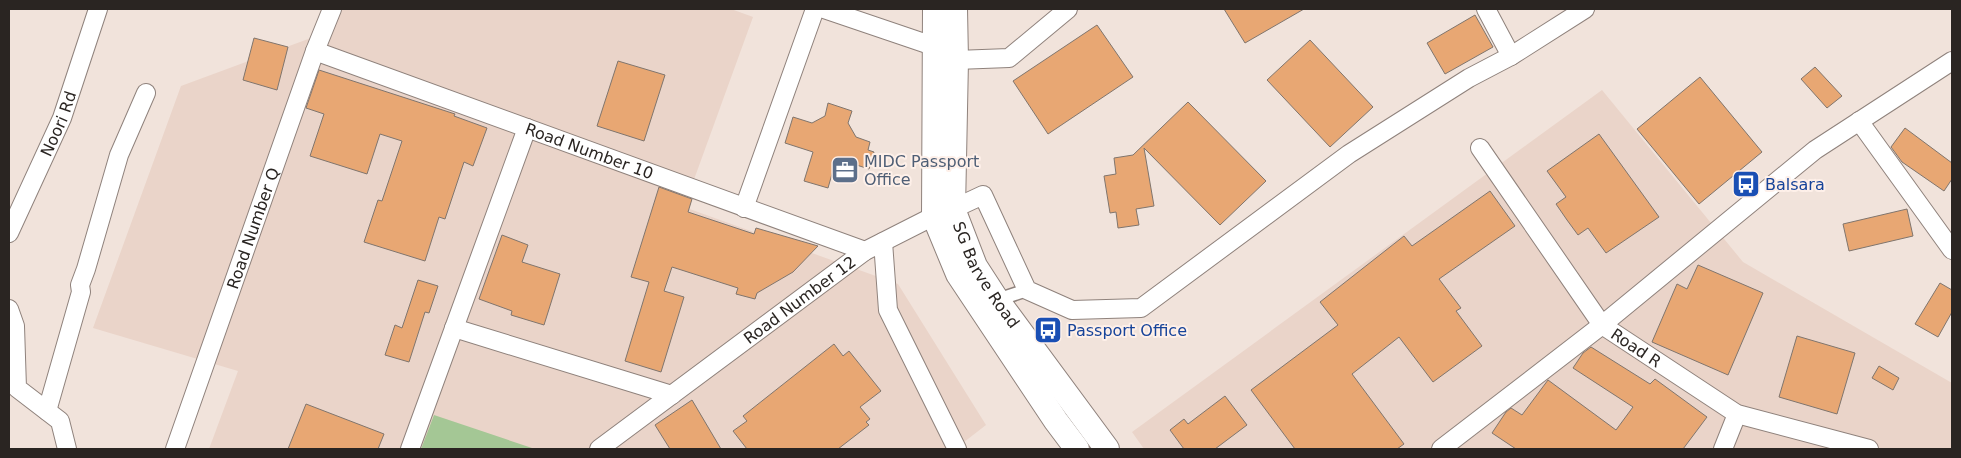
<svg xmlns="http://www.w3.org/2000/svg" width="1961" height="458" font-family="'DejaVu Sans',sans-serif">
<rect width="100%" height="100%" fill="#f1e3db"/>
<g fill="#ead4c9">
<polygon points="332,9 731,9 753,17 684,207 898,284 986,425 955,449 209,449 238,371 93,328 181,86 319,35"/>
<polygon points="1602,90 1743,262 1952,383 1952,449 1144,449 1132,432"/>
</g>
<polygon fill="#a4c795" points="434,415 535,449 421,449"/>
<g fill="#e8a773" stroke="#80756d">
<polygon points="1224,9 1304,9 1245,43"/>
<polygon points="1475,15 1493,47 1445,74 1427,43"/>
<polygon points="1097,25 1133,77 1048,134 1013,81"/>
<polygon points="254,38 288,47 277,90 243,80"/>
<polygon points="1310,40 1373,107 1330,147 1267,80"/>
<polygon points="618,61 665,75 644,141 597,126"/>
<polygon points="1815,67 1842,96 1827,108 1801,79"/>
<polygon points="319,70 455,114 454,116 487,128 473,166 464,162 445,219 439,217 425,261 364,242 378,200 382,201 402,141 380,134 367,174 310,156 324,114 306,108"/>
<polygon points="1700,77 1762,152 1699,204 1637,129"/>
<polygon points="1188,102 1266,181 1220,225 1144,148 1154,206 1136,209 1139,225 1118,228 1116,212 1110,213 1104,176 1116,174 1114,158 1133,155"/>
<polygon points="828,103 852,111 848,123 856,137 870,142 868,150 874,152 869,169 844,161 834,167 828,188 804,181 813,152 785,143 793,117 812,123 825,116"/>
<polygon points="1905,128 1952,163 1952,179 1944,191 1902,162 1891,147"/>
<polygon points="1599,134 1659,217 1606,253 1588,228 1578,235 1567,220 1556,204 1566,197 1547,171"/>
<polygon points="659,187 692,199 688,212 754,234 756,228 818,246 793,272 757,293 755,299 736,294 738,288 672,267 664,291 684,297 661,372 625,361 649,282 631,277"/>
<polygon points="1490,191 1515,226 1439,279 1461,308 1456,311 1482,346 1433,382 1399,337 1352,374 1404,444 1397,449 1295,449 1251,390 1338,325 1320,302 1404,236 1412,246"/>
<polygon points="1907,209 1913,236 1849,251 1843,224"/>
<polygon points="502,235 528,245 522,262 560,274 544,325 511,315 512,311 479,299"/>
<polygon points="1698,265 1763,293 1728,375 1652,342 1677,284 1687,289"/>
<polygon points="418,280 438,286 429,313 425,312 409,362 385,355 395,325 402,328"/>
<polygon points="1940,283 1952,290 1952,312 1938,337 1915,324"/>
<polygon points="1797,336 1855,353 1837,414 1779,397"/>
<polygon points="834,344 843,356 849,351 881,391 860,407 870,419 866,422 869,425 838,449 747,449 733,431 747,421 743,416"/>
<polygon points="1591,347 1650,384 1655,379 1707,417 1683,449 1516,449 1492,433 1506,412 1511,408 1522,415 1548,380 1616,430 1633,407 1573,368 1583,353"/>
<polygon points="1879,366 1899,378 1893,390 1872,378"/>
<polygon points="1225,396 1247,425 1215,449 1184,449 1170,430 1184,419 1188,424"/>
<polygon points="692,400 721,449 670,449 655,425"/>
<polygon points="306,404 384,434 378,449 288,449"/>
</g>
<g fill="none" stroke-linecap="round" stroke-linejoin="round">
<g stroke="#8f827c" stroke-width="15">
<polyline id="pedestrian" points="997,300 1027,290"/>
</g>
<g stroke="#8f827c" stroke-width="20">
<g id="minor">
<polyline points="824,9 936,47 956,60 1009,58 1068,9"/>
<polyline points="1486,9 1511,56"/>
<path id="s1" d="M315,51L865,251"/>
<polyline points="1859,121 1952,250"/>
<path id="s2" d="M1480,148L1602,325L1737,414L1869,449"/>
<polyline points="744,208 815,9"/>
<polyline points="953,209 983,195 1027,290 1072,310 1141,308 1349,154 1469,78 1511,56 1585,9"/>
<path id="s3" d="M9,233L62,118L98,9"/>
<polyline points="883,242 888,310 957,449"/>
<polyline points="9,309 15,326 17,388 60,421 67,449"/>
<polyline points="454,328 672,395"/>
<polyline points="47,411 81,292 80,285 86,269 119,155 146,93"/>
<path id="s4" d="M175,449L315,51L332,9"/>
<polyline points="410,449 527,128"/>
<path id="s5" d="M599,449L865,251L934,216"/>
<polyline points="1441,449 1602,325 1815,150 1952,61"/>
<polyline points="1723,449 1737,414"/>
</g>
</g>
<g stroke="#8f827c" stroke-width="26">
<g id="secondary">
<polyline points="935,9 934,216 958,274 1056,421 1077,449"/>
<path id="s6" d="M955,9L956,60L953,209L975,266L997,300L1107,449"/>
</g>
</g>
<use href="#pedestrian" stroke="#fff" stroke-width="12"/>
<use href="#minor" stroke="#fff" stroke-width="18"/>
<use href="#secondary" stroke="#fff" stroke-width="24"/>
</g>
<defs>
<g id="office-square" transform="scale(1.4375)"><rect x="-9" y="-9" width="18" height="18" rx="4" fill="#5c6f8a" stroke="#fef0e9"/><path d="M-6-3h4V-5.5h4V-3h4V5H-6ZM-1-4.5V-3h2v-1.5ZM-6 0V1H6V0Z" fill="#fff"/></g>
<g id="bus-square" transform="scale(1.4375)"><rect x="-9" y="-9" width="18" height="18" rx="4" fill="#1a4fb4" stroke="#fef0e9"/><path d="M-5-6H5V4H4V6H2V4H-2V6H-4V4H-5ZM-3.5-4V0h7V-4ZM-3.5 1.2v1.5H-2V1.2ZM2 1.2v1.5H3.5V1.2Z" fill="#fff"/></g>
</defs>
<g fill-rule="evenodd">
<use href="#office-square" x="845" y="170"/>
<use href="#bus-square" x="1746" y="184"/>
<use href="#bus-square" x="1048" y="330"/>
</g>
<g text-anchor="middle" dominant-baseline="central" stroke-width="4" stroke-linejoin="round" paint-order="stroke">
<g font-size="16" fill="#2a2522" stroke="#fef0e9">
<text stroke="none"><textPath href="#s3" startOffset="120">Noori Rd</textPath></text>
<text stroke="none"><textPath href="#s1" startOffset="292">Road Number 10</textPath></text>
<text stroke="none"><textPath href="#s4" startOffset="234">Road Number Q</textPath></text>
<text stroke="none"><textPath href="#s6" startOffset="274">SG Barve Road</textPath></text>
<text stroke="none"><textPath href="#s5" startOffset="250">Road Number 12</textPath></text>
<text stroke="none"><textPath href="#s2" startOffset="256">Road R</textPath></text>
</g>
<g font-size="16" fill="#4e5e75" stroke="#fef0e9" text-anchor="start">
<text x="864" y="161">MIDC Passport<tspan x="864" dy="18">Office</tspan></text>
</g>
<g font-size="16" fill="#164399" stroke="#fef0e9" text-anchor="start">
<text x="1765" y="184">Balsara</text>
<text x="1067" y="330">Passport Office</text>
</g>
</g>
<rect width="1961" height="458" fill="none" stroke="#2a2522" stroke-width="20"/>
</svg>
